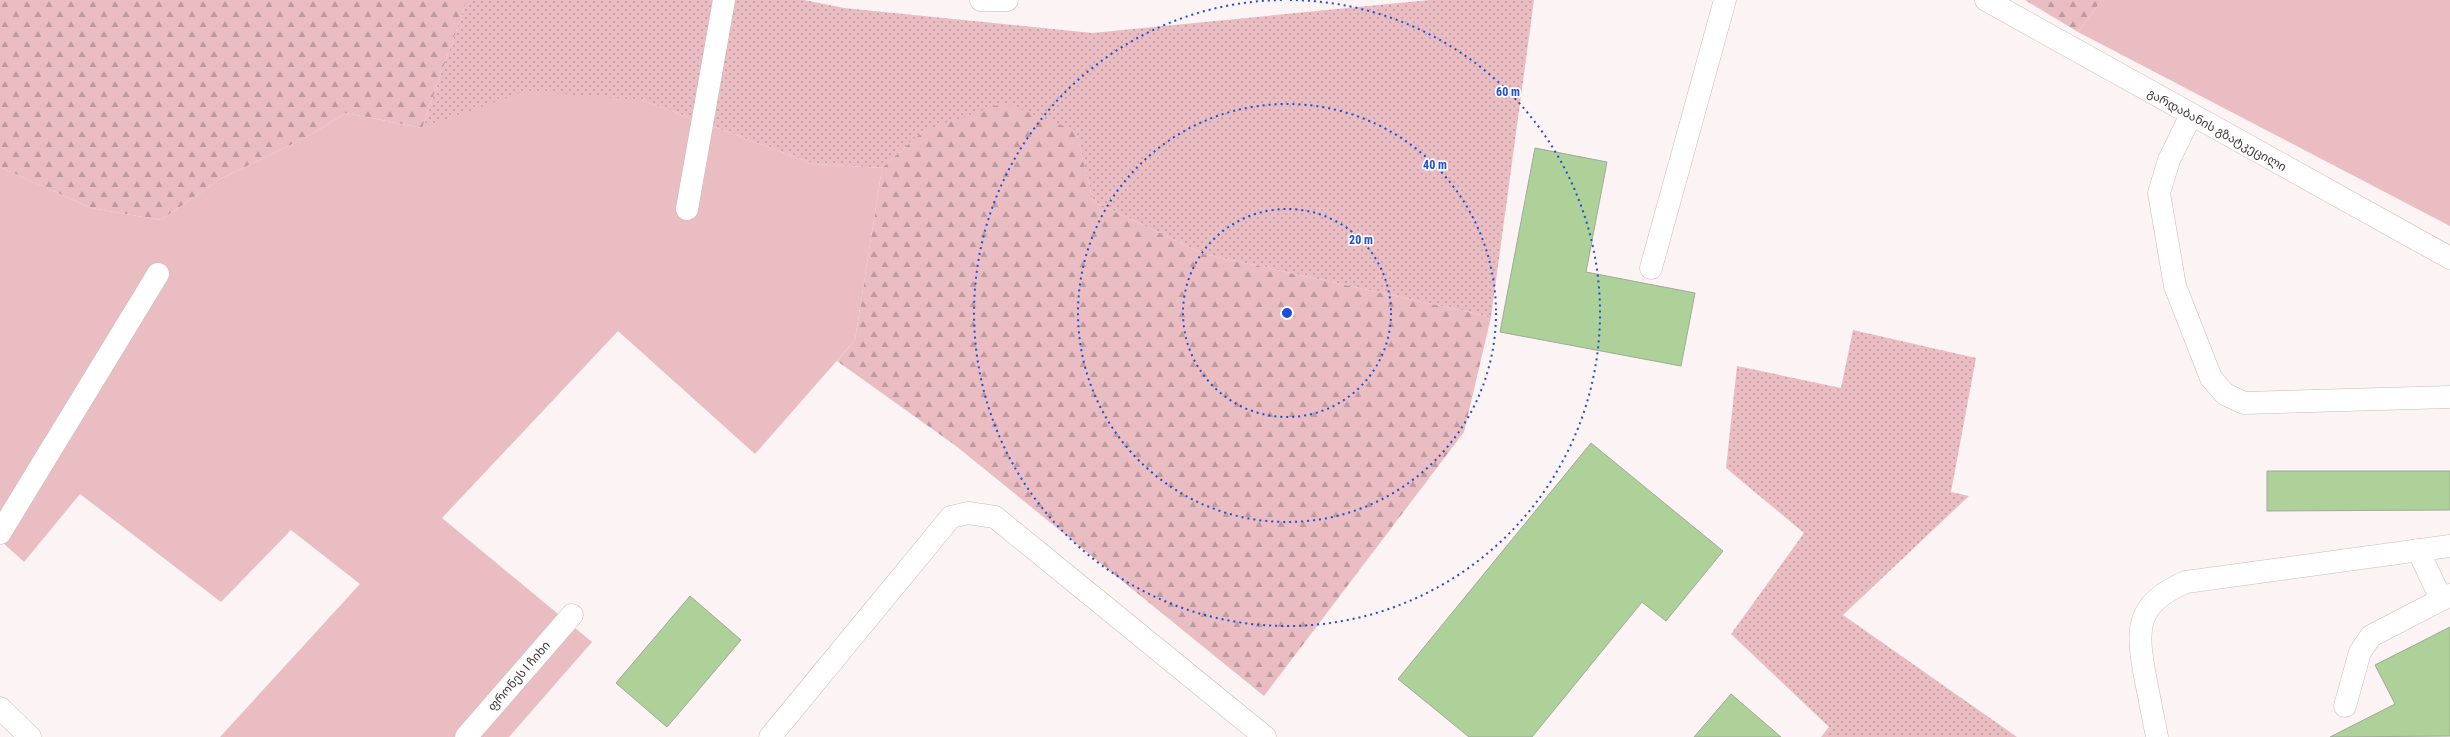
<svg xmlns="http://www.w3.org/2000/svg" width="2450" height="737" font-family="'Roboto Condensed','Noto Sans Georgian',sans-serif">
<defs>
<pattern id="grass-dots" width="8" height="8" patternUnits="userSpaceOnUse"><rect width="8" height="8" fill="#e9bdc2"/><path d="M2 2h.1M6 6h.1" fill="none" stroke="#be9a9e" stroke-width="1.8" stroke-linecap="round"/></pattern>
<pattern id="forest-firs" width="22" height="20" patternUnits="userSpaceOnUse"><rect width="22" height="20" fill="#e9bdc2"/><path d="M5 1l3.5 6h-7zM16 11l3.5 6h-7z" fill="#be9a9e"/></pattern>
</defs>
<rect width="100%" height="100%" fill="#fcf3f4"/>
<g fill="url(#grass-dots)">
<polygon points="467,0 804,0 844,8 1092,33 1430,0 1534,0 1491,317 1204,254 1093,201 1076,132 923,131 882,168 814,164 642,100 422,128"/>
<polygon points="1853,330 1976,358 1951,492 1969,496 1843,615 2017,737 1821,737 1829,727 1731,634 1804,533 1726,468 1737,366 1841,388"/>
</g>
<g fill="url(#forest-firs)">
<polygon points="0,0 467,0 422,128 346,113 305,138 220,179 161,220 91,208 0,167"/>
<polygon points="2025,0 2102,0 2078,32"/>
<polygon points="1004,103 1076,131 1093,201 1204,254 1491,317 1464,432 1264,696 956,446 837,361 855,340 882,168 923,131"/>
</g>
<g fill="#e9bdc2">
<polygon points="2102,0 2450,0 2450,226 2078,32"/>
<polygon points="526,91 642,100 814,164 882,168 855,340 755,454 618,331 442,518 592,642 509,737 220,737 360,584 291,530 221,602 80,494 24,562 0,540 0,167 91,208 161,220 220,179 305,138 346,113 422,128"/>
</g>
<g fill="#aed099" stroke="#9faa99">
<polygon points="1535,148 1607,162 1586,272 1695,293 1681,366 1500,332"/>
<polygon points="1591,443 1723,551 1666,621 1642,602 1532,737 1469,737 1398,679"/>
<polygon points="2267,471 2450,471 2450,510 2267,511"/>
<polygon points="690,596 741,640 667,727 616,683"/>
<polygon points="2450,627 2450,736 2330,737 2395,704 2375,665"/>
<polygon points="1731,694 1781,737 1694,737"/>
</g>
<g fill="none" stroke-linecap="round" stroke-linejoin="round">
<g stroke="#ceb8ba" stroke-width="23">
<g id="minor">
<polyline points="2191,115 2169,160 2159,193 2175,286 2211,378 2225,394 2244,403 2450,397"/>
<polyline points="687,209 724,0"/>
<polyline points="1651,268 1725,0"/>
<polyline points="0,533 158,274"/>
<polyline points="2418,550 2441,599"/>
<polyline points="2345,706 2360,652 2371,636 2450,595"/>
<polyline points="0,708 30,737"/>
<polyline points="466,737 572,615"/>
<polyline points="770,737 951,517 968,513 995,517 1265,737"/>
<path d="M2157,737C2153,717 2149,697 2145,676C2136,628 2136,603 2186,582L2450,546"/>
</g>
</g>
<g stroke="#ceb8ba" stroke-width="23">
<g id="major">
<polyline points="981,0 1007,0"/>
<polyline points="1986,0 2450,258"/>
</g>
</g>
<use href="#minor" stroke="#fff" stroke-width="22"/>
<use href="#major" stroke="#fff" stroke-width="22"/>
</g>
<g fill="none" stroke="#1d4ed8" stroke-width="2" stroke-dasharray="2 4">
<circle cx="1287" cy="313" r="104"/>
<circle cx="1287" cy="313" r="209"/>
<path d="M1290 0A313 313 0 1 1 1284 0"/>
</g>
<g text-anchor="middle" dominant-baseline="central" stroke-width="3.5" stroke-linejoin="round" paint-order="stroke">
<g font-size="12" fill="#3f3637" stroke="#fff">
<text transform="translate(2217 130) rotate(29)">გარდაბანის გზატკეცილი</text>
<text transform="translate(519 676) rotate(-49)">ფრონეს I ჩიხი</text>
</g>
</g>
<circle cx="1287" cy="313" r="6" fill="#1d4ed8" stroke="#fff" stroke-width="2"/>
<g font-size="12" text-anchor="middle" font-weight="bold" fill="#1d4ed8" stroke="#fff" stroke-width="3.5" stroke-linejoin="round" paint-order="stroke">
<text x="1508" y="96">60 m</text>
<text x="1435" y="169">40 m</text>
<text x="1361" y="244">20 m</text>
</g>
</svg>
